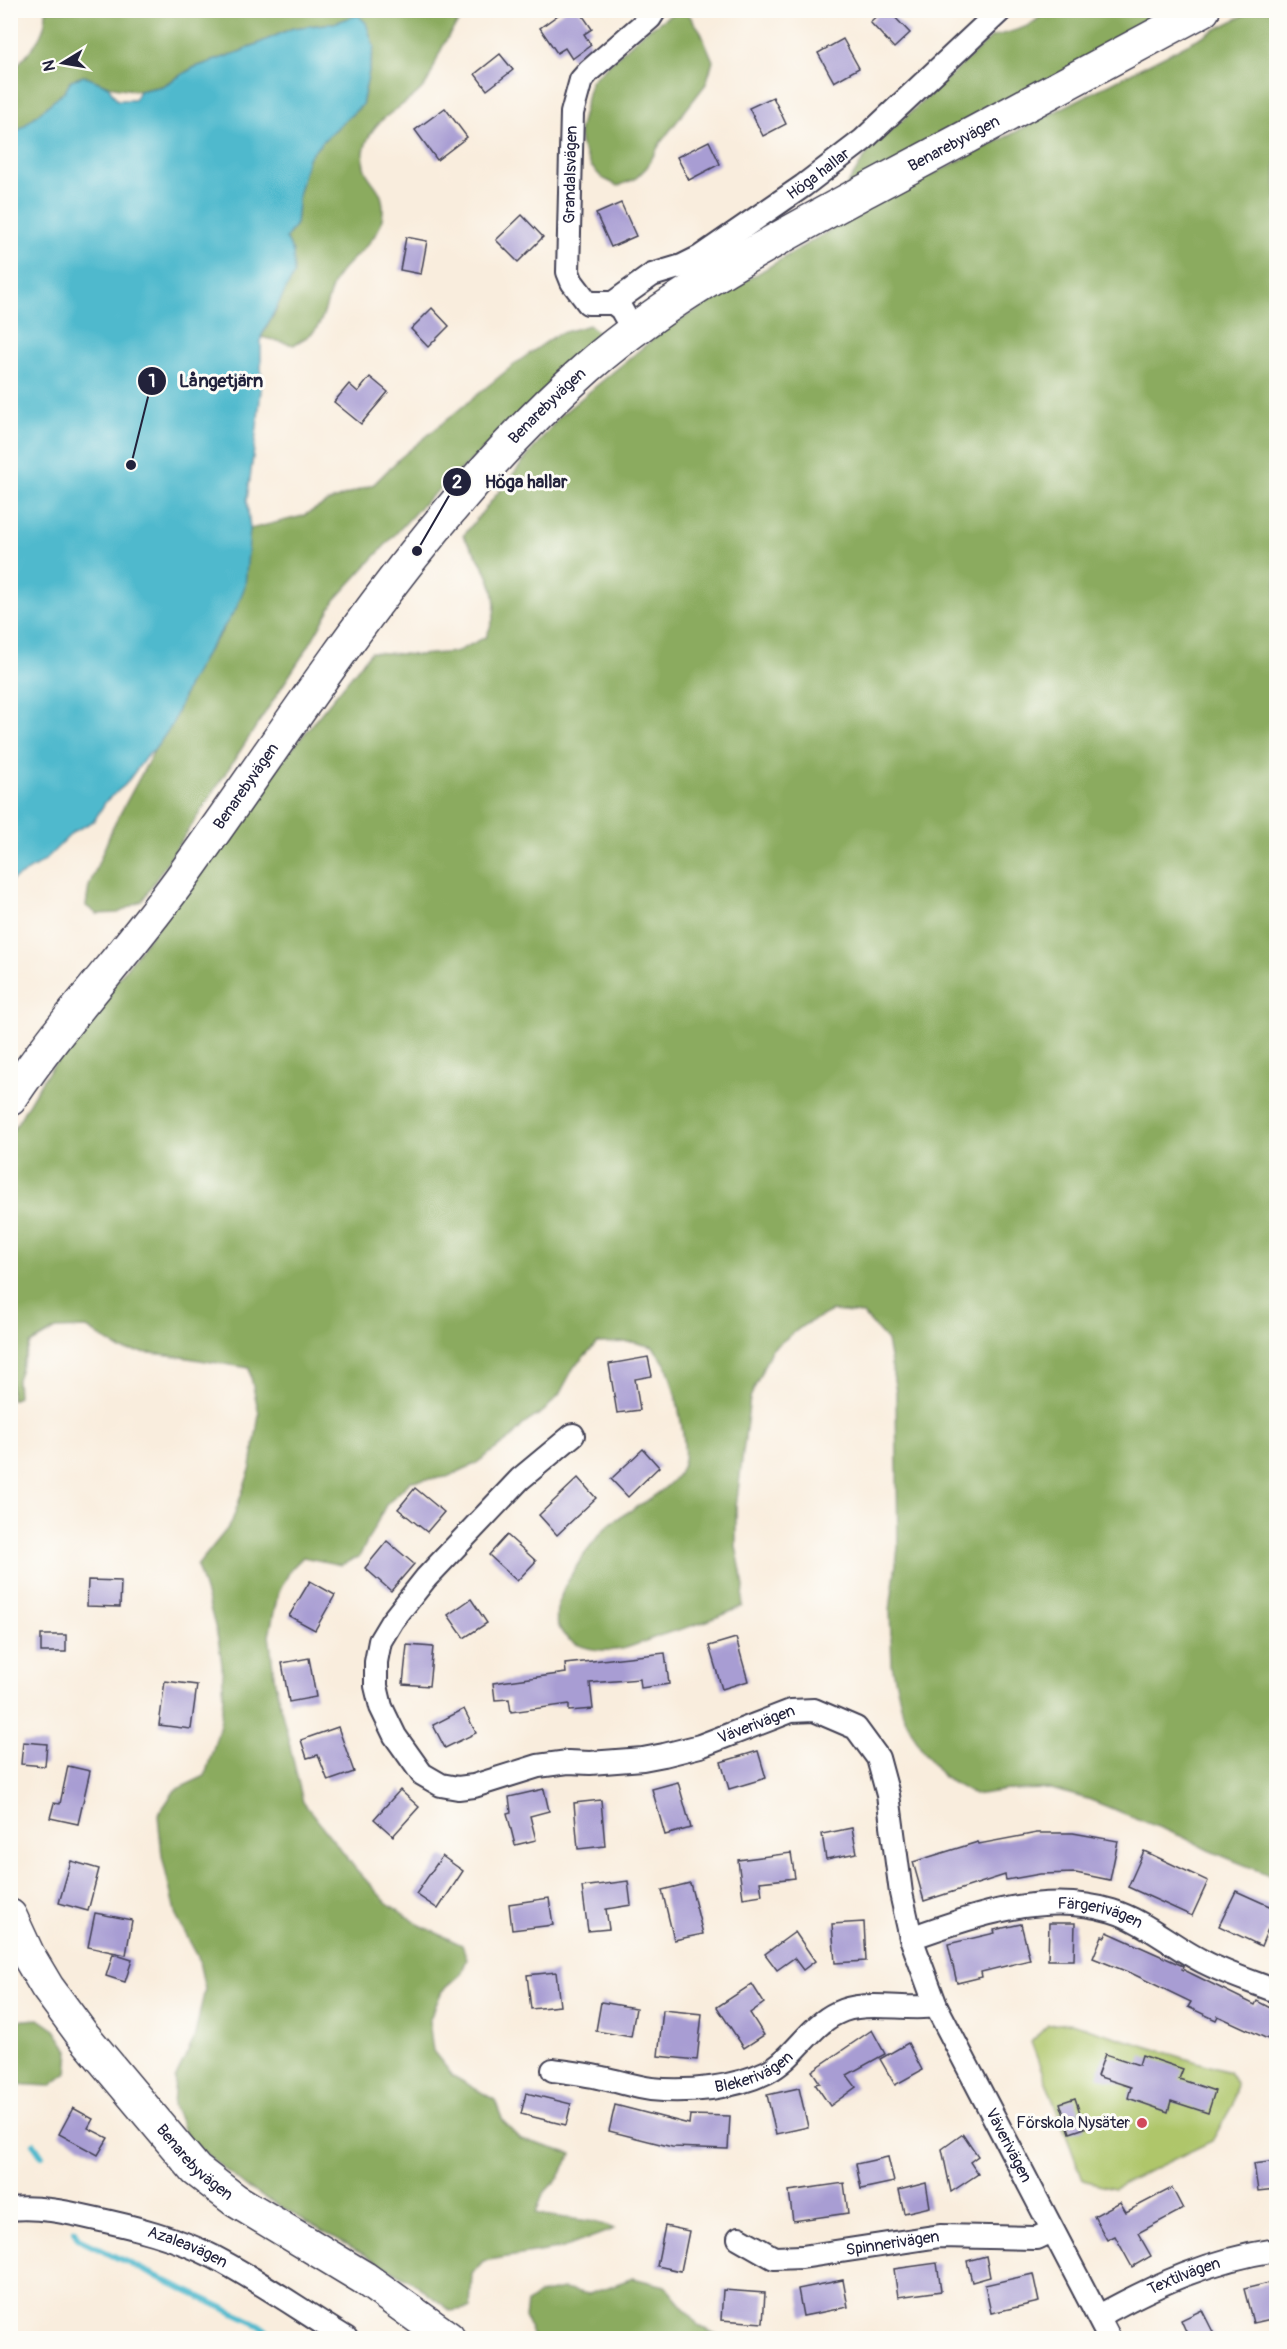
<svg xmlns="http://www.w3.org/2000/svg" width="1287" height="2349" font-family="Pangolin,sans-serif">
<rect width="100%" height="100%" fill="#fdfcf7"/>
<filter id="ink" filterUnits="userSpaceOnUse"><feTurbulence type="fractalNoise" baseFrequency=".0167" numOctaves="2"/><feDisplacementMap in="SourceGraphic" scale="12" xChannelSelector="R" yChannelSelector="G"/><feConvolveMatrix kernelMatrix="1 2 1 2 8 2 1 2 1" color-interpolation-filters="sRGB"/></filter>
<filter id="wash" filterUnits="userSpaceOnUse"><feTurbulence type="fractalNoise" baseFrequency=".008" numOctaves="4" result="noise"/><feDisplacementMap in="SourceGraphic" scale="24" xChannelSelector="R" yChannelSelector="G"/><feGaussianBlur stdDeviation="1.35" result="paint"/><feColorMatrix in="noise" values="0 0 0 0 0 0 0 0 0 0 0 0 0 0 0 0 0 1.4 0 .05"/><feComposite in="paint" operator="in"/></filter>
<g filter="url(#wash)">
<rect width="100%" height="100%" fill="#f9eddd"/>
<polygon fill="#afc66b" stroke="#687453" stroke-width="1.5" points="1071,2023 1229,2072 1236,2083 1233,2104 1212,2141 1114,2188 1083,2180 1031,2042 1048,2025"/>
<g fill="#8bab5f" stroke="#56664d" stroke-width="1.5">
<path d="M46,11H469C457,22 447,37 440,52C435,62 432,76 425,85C408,107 378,113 367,141C353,181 383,178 383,208C384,239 355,253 339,274C327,289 328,314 316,329C312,335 301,340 294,345L261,337L276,311L293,252L286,238L296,224L299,192L308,158L324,140L362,105L374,47L334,23L293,28L239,52L193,68L162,86L139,91L108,86L84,76L71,80L66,90L11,137C11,126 8,83 11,76C24,51 46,44 46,11Z"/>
<polygon points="686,11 700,30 713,61 706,84 661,142 647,167 635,179 618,186 602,178 591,166 580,143 579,132 591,81 644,32 669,16"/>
<path d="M1045,11H1182L840,196L868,152L992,37C1011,31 1033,29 1045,11Z"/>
<path d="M1252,11H1276V1878L1208,1850L1183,1837L1088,1799L1051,1789L1008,1790L974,1795L943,1777L919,1745L903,1714L892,1665L890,1610L898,1548L896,1391L887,1341L863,1314L832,1311L804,1325L771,1350L750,1398L736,1507V1546L744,1587L742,1606C717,1619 692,1626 665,1634C651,1638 636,1646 622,1649C599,1653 563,1648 557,1621C551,1598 595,1533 614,1521C634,1507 680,1487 684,1460C687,1440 675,1390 668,1370C665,1362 658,1354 653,1347L633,1342L597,1343L574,1367L559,1395L544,1411L524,1424L511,1438L475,1464L447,1477L411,1481L386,1505L359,1557L341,1565L303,1557L291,1569L278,1594L269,1635L275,1683L303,1802L355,1868L386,1902L420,1925L462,1945L467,1959L461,1974L442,1991L429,2021L433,2051L453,2076L495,2100L503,2121L521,2139L572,2154L559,2177L543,2194L536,2213C562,2220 590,2217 614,2229L563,2248L483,2261L472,2274L470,2308L451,2311L411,2281L246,2187L188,2139L173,2106L175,2079L194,2039L205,1989L198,1957L176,1916L162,1856L158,1815L175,1790L205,1776C210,1757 218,1737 221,1718C229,1663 214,1618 197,1566L231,1524L251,1467L259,1414L249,1368L169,1355L121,1350L87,1328L56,1329L30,1344L17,1379L18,1397L11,1400V1134L42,1081L269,777L371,652L419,655L456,652L486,637C489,630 493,622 494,614C499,586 479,557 463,536L560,416L665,329L867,208Z"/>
<polygon points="589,325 604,337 570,371 422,505 335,600 308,647 142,901 118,913 97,914 86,906 89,886 113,827 155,749 172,725 188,685 205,655 223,630 250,529 303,516 328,502 374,484 400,458 516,363 558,334"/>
<polygon points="39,2019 55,2030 69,2051 67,2073 50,2086 11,2084 11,2021"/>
<polygon points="633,2278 665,2286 699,2326 724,2338 734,2338 534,2338 525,2318 527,2303 539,2294 563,2289 589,2294"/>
</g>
<polygon fill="#4fb9cd" stroke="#386e84" stroke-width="1.5" points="358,15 366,23 374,47 362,105 324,140 308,158 299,192 296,224 286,238 293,252 294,274 261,337 261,390 257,428 247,500 250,529 245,586 236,609 205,655 188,685 172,725 155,749 146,757 125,785 106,801 94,821 73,832 43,862 11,881 11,137 66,90 71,80 84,76 108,86 117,100 134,100 139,91 163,86 193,68 239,52 293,28 334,23"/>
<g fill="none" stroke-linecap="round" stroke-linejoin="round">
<g stroke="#4fb9cd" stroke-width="6">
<polyline points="34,2144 42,2156"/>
<polyline points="74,2231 78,2239 259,2325 277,2338"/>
</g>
</g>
<g id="blocks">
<g fill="#a89dd3">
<polygon points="565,10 579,10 592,29 584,34 591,45 572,59 565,48 557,53 540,28"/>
<polygon points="883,10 888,10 910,33 894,48 870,22"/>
<polygon points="843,39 859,68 834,82 818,53"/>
<polygon points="500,54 513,70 487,90 475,74"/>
<polygon points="773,97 786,124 763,136 749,108"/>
<polygon points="445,108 467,137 437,160 415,130"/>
<polygon points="709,141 720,164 689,180 677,157"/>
<polygon points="621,203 636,236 611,247 596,214"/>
<polygon points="522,215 543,237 518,262 496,240"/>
<polygon points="406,237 427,241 421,274 400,270"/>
<polygon points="432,308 449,326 428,347 411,329"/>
<polygon points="370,377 388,392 361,424 334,402 349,384 358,392"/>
<polygon points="648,1357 652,1376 635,1379 640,1410 617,1413 609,1364"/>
<polygon points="643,1449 659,1467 628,1497 611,1479"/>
<polygon points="578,1478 596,1498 557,1535 539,1515"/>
<polygon points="415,1488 444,1512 427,1532 398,1509"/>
<polygon points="507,1535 536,1561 517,1581 489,1555"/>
<polygon points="387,1541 414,1564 391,1591 365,1568"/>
<polygon points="88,1580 121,1581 120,1607 87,1606"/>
<polygon points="310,1581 335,1595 315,1630 289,1616"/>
<polygon points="471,1599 487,1623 464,1638 448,1615"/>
<rect x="41" y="1635" width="25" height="17"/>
<polygon points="736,1638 748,1681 722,1689 709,1646"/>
<polygon points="407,1645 433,1647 429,1686 403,1684"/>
<polygon points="665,1653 669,1684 641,1688 640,1679 590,1683 593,1709 569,1711 569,1704 511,1712 509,1699 495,1700 493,1683 566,1673 565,1664"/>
<polygon points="309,1658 316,1697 289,1702 282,1663"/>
<polygon points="165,1681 197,1685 191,1729 159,1725"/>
<polygon points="464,1709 476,1733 445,1748 433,1725"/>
<polygon points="338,1727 354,1772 328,1781 318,1755 307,1758 301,1740"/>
<polygon points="23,1742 47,1744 45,1766 21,1764"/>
<polygon points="758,1751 766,1778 729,1789 721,1762"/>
<polygon points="68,1766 90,1771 78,1824 50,1818 54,1803 60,1804"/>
<polygon points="678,1782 691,1828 665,1835 652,1789"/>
<polygon points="544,1789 549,1811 530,1816 536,1840 515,1845 507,1813 511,1812 509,1797"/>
<polygon points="400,1790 419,1807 393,1836 374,1819"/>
<polygon points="601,1800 605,1846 578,1849 574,1803"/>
<polygon points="852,1828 857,1853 826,1859 822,1834"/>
<polygon points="1037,1833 1073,1833 1118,1841 1110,1880 1076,1873 1040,1874 1006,1880 1005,1875 924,1901 913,1862 978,1842 979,1844"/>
<polygon points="1144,1851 1208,1881 1192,1916 1128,1887"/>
<polygon points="791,1853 795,1878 760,1882 762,1895 743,1898 738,1860"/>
<polygon points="442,1856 463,1871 438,1909 416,1894"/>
<polygon points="71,1861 99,1869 88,1911 59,1903"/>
<polygon points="628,1881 631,1905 606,1909 609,1929 588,1931 582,1887"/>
<polygon points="690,1883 703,1934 674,1940 662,1890"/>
<polygon points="1236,1891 1276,1909 1261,1946 1219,1926"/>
<polygon points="549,1898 553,1925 512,1930 509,1904"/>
<polygon points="95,1913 132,1920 126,1955 88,1947"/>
<polygon points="864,1922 866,1961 835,1963 832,1924"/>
<polygon points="1049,1923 1075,1923 1074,1960 1048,1960"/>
<polygon points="1021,1924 1030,1960 981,1972 982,1977 957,1983 948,1944 995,1933 994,1930"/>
<polygon points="795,1932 815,1961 803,1970 794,1958 777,1970 765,1954"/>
<polygon points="1107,1932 1183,1966 1182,1969 1255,2005 1257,2001 1276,2011 1276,2032 1272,2041 1218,2016 1216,2020 1188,2007 1191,2002 1133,1974 1093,1958 1102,1936 1105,1937"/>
<polygon points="113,1954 132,1960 125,1982 106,1976"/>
<polygon points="556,1972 560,2006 531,2009 527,1975"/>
<polygon points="752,1984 764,2003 750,2013 764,2035 744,2048 717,2007"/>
<polygon points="601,2002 636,2008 631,2037 596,2031"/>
<polygon points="663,2010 702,2014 697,2060 658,2056"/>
<polygon points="872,2030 885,2054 847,2075 856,2087 830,2106 815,2084 820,2083 812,2071"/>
<polygon points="908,2043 922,2070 895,2085 880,2059"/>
<polygon points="1105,2054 1139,2065 1142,2055 1183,2069 1179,2079 1215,2091 1208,2113 1171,2101 1168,2112 1128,2098 1131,2087 1097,2076"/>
<polygon points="799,2088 808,2127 776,2134 767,2095"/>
<polygon points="526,2093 571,2104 566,2125 521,2114"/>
<polygon points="1075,2098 1085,2128 1070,2133 1060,2103"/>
<polygon points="615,2105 689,2124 690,2115 730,2116 728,2149 672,2147 609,2131"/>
<polygon points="73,2108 93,2119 88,2128 108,2138 98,2155 59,2134"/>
<polygon points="963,2134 978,2156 970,2162 978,2174 951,2192 942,2149"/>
<polygon points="888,2157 894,2182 861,2189 856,2164"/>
<polygon points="1276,2161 1276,2189 1258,2191 1254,2164"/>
<polygon points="844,2183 848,2213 793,2221 789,2191"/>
<polygon points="926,2183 930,2207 904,2213 899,2190"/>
<polygon points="1172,2188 1183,2209 1138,2233 1151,2256 1132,2267 1115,2236 1107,2240 1094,2216 1120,2202 1126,2212"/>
<polygon points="665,2226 689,2231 681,2271 657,2266"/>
<polygon points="986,2256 990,2277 972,2282 967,2261"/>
<polygon points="937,2263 941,2291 898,2297 894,2269"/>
<polygon points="1033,2274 1039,2302 991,2313 985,2285"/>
<polygon points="843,2280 848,2307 803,2316 798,2289"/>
<polygon points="1269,2283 1276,2318 1253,2323 1244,2289"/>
<polygon points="723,2290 765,2293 763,2323 721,2320"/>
<polygon points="1202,2310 1216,2338 1189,2338 1181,2320"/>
</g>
</g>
</g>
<g filter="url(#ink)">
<use href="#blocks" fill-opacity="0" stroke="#424053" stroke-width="1.5"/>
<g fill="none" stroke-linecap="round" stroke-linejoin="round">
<g stroke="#424053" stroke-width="26">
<g id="street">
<path id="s1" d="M613,303L652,275L682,266L700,257L803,186L863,140L1001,10"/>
<path id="s2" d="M634,332L621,309L613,303H588L572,282L568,272L572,113L581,80L589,71L650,18L655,10"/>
<path id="s3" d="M573,1435L520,1479L426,1578L392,1621L380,1641L376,1662V1686L381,1707L395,1736L422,1774L441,1785L458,1788L474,1786L538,1766L568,1762L590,1763L643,1759L664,1755L700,1746L791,1711L814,1710L856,1728L878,1758L888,1795L901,1893L911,1938L936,2006L1109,2338"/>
<path id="s4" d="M911,1938C974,1915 1045,1891 1112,1911C1145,1921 1173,1947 1204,1962C1227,1974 1253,1982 1276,1991"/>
<path id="s5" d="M553,2070C569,2072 586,2074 602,2078C618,2081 635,2087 651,2089C688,2093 734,2088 767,2072C795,2058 809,2026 837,2013C863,1999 907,2011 936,2006"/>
<path id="s6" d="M10,2209C37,2206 66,2212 92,2218C134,2227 175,2237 214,2257C260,2281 302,2311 346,2338"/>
<path id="s7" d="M739,2238L774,2258L802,2257L940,2236L1037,2238L1052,2231"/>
<path id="s8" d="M1099,2316C1157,2284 1210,2260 1276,2250"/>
</g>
</g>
<g stroke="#424053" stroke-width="36">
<g id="secondary">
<path id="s9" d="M10,1099C64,1018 131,949 187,870C312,696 426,510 588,367C669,296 773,241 867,190C979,130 1091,71 1203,10"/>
<path id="s10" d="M10,1916L28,1955L47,1987L81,2033L196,2170L235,2200L364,2278L448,2338"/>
</g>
</g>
<use href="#street" stroke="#fff" stroke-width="22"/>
<use href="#secondary" stroke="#fff" stroke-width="33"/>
</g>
</g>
<circle fill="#d1495b" stroke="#fdfcf7" stroke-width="2" cx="1142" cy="2123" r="6"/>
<g text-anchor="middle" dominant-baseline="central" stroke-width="6" stroke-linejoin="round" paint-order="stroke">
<g font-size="16" fill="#22223b" stroke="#fdfcf7">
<text stroke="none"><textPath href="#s9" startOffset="1364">Benarebyvägen</textPath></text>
<text stroke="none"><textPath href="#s2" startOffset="196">Grandalsvägen</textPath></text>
<text stroke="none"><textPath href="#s1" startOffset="244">Höga hallar</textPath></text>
<text stroke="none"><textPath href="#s9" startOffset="878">Benarebyvägen</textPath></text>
<text stroke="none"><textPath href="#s9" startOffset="392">Benarebyvägen</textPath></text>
<text stroke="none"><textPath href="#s3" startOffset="776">Väverivägen</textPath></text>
<text stroke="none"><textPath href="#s4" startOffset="195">Färgerivägen</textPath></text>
<text stroke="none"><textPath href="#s5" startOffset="206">Blekerivägen</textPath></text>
<text stroke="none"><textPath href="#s3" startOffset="1332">Väverivägen</textPath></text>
<text stroke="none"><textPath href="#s10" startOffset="310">Benarebyvägen</textPath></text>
<text stroke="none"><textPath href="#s7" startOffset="160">Spinnerivägen</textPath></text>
<text stroke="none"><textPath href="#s6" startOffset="183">Azaleavägen</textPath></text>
<text stroke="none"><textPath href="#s8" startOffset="94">Textilvägen</textPath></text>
</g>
<g font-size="16" fill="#22223b" stroke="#fdfcf7" text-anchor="end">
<text x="1130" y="2123">Förskola Nysäter</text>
</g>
</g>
<path fill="none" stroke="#22223b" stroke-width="2" d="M131 465L152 381M417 551L457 482"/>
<g fill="#22223b" stroke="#fdfcf7" stroke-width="2">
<circle cx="131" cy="465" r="6"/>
<circle cx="417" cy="551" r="6"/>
<circle cx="152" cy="381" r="15"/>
<circle cx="457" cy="482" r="15"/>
</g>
<g font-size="18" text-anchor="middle" font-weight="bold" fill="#fff">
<text x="152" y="387">1</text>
<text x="457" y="488">2</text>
</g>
<g font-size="18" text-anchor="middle" font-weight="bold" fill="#22223b" stroke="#fdfcf7" stroke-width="6" stroke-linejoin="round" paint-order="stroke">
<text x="221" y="387">Långetjärn</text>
<text x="526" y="488">Höga hallar</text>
</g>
<rect width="1287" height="2349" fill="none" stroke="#fdfcf7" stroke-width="36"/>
<g transform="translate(63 63) rotate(259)" stroke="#fdfcf7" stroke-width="4.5" paint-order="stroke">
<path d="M0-4.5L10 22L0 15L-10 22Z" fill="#22223b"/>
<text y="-9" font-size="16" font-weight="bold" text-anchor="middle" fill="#22223b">N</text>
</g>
</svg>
